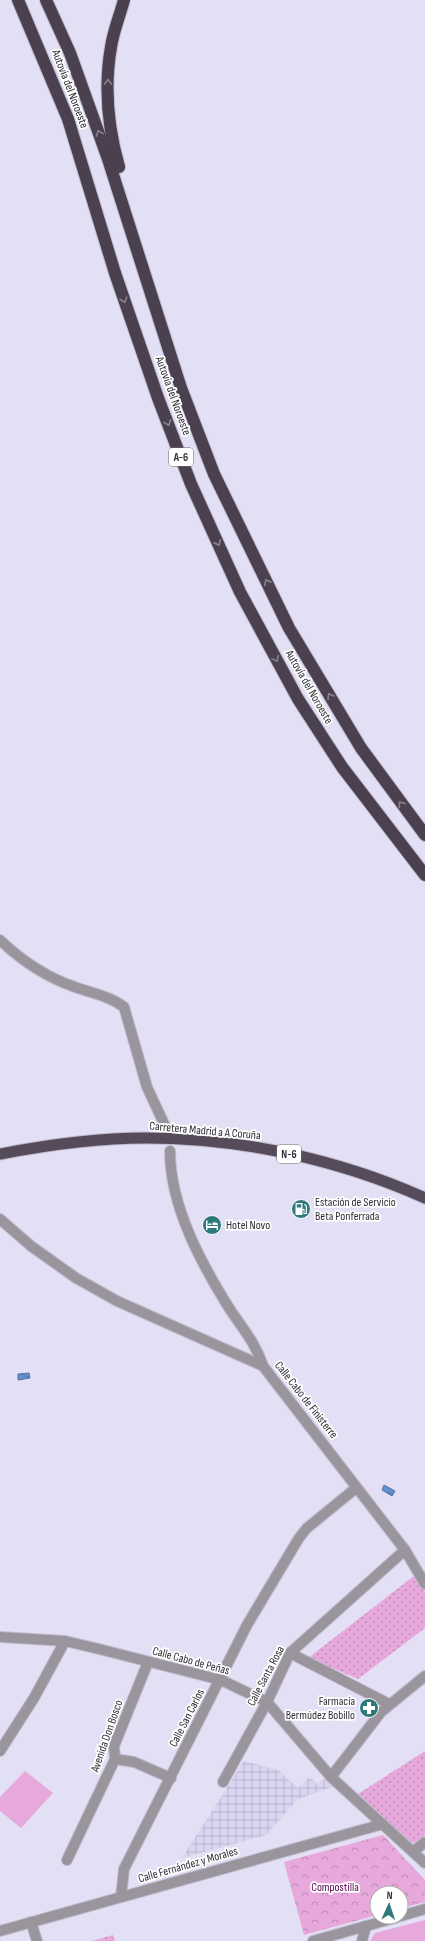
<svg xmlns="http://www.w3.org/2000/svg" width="425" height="1941" font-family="'Sofia Sans Condensed',sans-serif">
<defs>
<pattern id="industrial-grid" width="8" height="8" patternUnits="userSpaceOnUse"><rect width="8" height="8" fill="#dad4f1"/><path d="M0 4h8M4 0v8" fill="none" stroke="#bbb6cf"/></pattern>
<pattern id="grass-dots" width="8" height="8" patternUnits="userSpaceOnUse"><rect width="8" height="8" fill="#e7a9dc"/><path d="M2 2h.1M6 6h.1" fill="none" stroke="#bc8ab3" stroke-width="1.8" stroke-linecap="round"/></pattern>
<pattern id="park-crowns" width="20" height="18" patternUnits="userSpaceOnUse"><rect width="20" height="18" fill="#e7a9dc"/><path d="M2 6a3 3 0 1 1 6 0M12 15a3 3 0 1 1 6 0" fill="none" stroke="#bc8ab3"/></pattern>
<pattern id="water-waves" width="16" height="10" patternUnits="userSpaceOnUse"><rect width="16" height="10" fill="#6291ce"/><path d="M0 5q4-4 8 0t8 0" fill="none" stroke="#5177a8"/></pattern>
</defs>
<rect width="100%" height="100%" fill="#e3dff5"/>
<polygon fill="url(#industrial-grid)" points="244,1761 278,1770 298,1788 310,1777 317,1784 325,1779 332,1787 298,1799 266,1835 182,1858"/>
<g fill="url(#grass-dots)">
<polygon points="414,1576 425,1592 425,1628 358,1679 308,1658"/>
<polygon points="425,1751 425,1835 415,1843 411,1842 358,1794"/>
<polygon points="113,1935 115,1941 91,1941"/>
</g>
<polygon fill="url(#park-crowns)" points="383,1835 425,1880 425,1902 401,1908 401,1893 377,1893 377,1915 304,1935 284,1862"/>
<g fill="#e7a9dc">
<polygon points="25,1771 53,1793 21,1828 0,1811 0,1797"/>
<polygon points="425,1920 425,1941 370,1941 375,1933"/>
</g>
<g fill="url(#water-waves)" stroke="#5374a1">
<polygon points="29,1373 30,1378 18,1380 18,1374"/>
<polygon points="384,1485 395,1491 392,1496 382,1490"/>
</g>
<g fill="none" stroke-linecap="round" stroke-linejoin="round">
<g stroke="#bfbccf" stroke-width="12">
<g id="minor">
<path d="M0,940C22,961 46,977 75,987C91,993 110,996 124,1007L147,1087L166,1128"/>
<path d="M170,1151C170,1207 202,1265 231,1311C244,1330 256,1344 263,1366L405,1550L425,1584"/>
<polyline points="0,1219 31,1246 76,1278 117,1301 263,1366"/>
<polyline points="0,1637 65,1641 99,1649 221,1680 267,1702 331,1777 425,1863"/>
<polyline points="290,1653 389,1704"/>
<polyline points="0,1751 34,1698 65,1641"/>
<polyline points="115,1759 134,1762 171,1778"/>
<polyline points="331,1777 381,1712 425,1676"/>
<polyline points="223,1782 267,1702 290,1653 405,1550"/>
<polyline points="414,1851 425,1842"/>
<polyline points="67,1860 115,1759 114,1746 148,1662"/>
<polyline points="121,1897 124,1869 247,1625 299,1538 307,1528 356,1488"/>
<polyline points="401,1916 425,1909"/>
<polyline points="31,1922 37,1941"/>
<polyline points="0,1931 383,1824"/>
<polyline points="313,1941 398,1917"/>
<polyline points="362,1941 366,1926"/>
</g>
</g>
<g stroke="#bfbccf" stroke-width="13">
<path id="trunk" d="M0,1154C47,1145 96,1138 145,1138C240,1138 338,1159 425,1198"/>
</g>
<g stroke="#bfbccf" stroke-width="14">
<g id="motorway">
<polyline points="18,0 68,119 115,273 158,398 191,484 240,592 298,699 342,767 425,875"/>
<polyline points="46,0 70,53 108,159 181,388 214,474 289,628 361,748 425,835"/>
<path d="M119,167C108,128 104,87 111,47C113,32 120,15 124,0"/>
</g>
</g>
<use href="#minor" stroke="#9a959d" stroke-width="10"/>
<use href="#trunk" stroke="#554b5a" stroke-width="11"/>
<use href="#motorway" stroke="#4b4050" stroke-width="12"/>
</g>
<defs><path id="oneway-chevron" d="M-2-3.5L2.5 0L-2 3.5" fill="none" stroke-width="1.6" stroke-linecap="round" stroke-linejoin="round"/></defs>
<g stroke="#8a838d">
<use href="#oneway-chevron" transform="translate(108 82) rotate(-89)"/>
<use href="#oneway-chevron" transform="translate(99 133) rotate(-110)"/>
<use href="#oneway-chevron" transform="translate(124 300) rotate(71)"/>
<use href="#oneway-chevron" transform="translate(168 423) rotate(69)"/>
<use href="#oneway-chevron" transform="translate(218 543) rotate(65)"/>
<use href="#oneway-chevron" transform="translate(267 582) rotate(-116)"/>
<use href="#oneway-chevron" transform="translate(276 659) rotate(62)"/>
<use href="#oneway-chevron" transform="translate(330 696) rotate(-121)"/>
<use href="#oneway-chevron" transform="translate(401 804) rotate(-126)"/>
</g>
<defs>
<g id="fuel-disc" transform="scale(1)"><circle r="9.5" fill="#2f797b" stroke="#fff"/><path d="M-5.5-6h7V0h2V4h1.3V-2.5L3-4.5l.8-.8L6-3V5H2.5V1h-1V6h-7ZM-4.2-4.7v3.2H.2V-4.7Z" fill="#fff"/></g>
<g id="hotel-disc" transform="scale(1)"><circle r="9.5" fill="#2f797b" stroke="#fff"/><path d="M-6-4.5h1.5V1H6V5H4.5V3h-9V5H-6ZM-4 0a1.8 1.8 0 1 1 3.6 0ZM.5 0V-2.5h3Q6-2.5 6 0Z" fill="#fff"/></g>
<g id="pharmacy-disc" transform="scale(1)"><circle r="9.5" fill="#2f797b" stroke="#fff"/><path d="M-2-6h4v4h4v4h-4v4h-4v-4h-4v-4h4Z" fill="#fff"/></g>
</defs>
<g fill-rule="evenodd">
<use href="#fuel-disc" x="301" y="1209"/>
<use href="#hotel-disc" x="212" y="1225"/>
<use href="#pharmacy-disc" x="369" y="1708"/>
</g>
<g text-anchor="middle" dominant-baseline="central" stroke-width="3.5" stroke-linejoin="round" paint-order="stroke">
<g fill="#fff" stroke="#6e6d73" stroke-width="1">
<rect x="169" y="448" width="24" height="18" rx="3"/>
<rect x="277" y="1145" width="24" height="18" rx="3"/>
</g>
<g font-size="11" font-weight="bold" fill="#302f37">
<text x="181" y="457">A-6</text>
<text x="289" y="1154">N-6</text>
</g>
<g font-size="12" fill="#302f37" stroke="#fff">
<text transform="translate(70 89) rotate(69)">Autovía del Noroeste</text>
<text transform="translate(173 396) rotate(70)">Autovía del Noroeste</text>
<text transform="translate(309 687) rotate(60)">Autovía del Noroeste</text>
<text transform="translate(205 1131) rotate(5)">Carretera Madrid a A Coruña</text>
<text transform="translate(306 1400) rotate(52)">Calle Cabo de Finisterre</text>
<text transform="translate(191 1661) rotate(15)">Calle Cabo de Peñas</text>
<text transform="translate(266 1676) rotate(-62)">Calle Santa Rosa</text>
<text transform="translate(187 1718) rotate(-63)">Calle San Carlos</text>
<text transform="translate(107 1736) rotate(-71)">Avenida Don Bosco</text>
<text transform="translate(188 1865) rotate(-16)">Calle Fernández y Morales</text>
</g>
<g font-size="12" fill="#302f37" stroke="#fff" text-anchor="start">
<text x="315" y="1202">Estación de Servicio<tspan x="315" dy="14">Beta Ponferrada</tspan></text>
<text x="226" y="1225">Hotel Novo</text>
<text x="355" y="1701" text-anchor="end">Farmacia<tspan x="355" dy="14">Bermúdez Bobillo</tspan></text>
</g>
<g font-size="12" fill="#56074f" stroke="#fff">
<text x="335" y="1887">Compostilla</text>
</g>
</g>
<g transform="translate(389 1905) rotate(3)"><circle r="19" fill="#ffffff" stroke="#acacaf"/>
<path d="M0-3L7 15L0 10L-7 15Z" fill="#2f797b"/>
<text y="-6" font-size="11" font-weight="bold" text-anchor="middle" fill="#302f37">N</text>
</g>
</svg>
